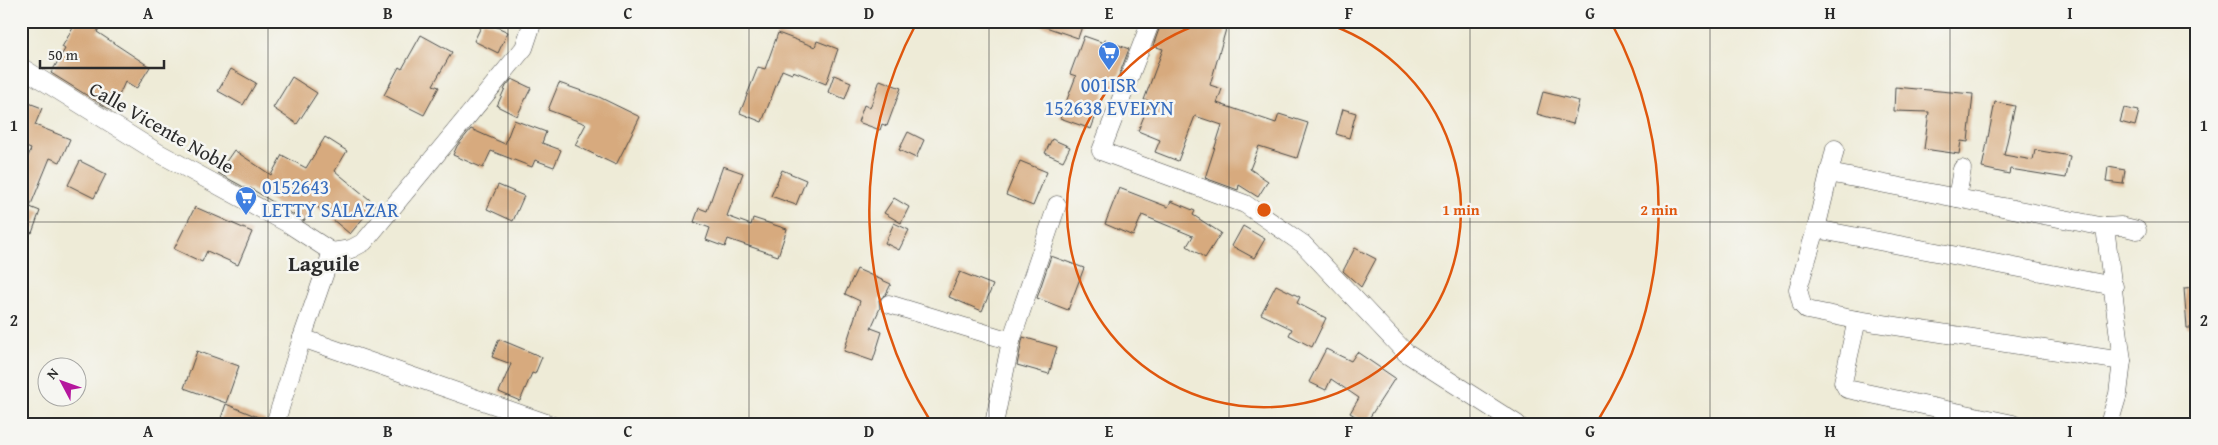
<svg xmlns="http://www.w3.org/2000/svg" width="2218" height="445" font-family="'Gentium Book Plus',serif">
<rect width="100%" height="100%" fill="#f6f6f2"/>
<filter id="ink" filterUnits="userSpaceOnUse"><feTurbulence type="fractalNoise" baseFrequency=".02" numOctaves="2"/><feDisplacementMap in="SourceGraphic" scale="10" xChannelSelector="R" yChannelSelector="G"/><feConvolveMatrix kernelMatrix="1 2 1 2 8 2 1 2 1" color-interpolation-filters="sRGB"/></filter>
<filter id="wash" filterUnits="userSpaceOnUse"><feTurbulence type="fractalNoise" baseFrequency=".0096" numOctaves="4" result="noise"/><feDisplacementMap in="SourceGraphic" scale="20" xChannelSelector="R" yChannelSelector="G"/><feGaussianBlur stdDeviation="1.12" result="paint"/><feColorMatrix in="noise" values="0 0 0 0 0 0 0 0 0 0 0 0 0 0 0 0 0 1.4 0 .05"/><feComposite in="paint" operator="in"/></filter>
<g filter="url(#wash)">
<rect width="100%" height="100%" fill="#eeebd7"/>
<g id="blocks">
<g fill="#d7aa7e">
<polygon points="77,21 103,21 97,32 150,67 136,89 125,82 112,111 51,73 65,49 62,47"/>
<polygon points="484,21 508,32 498,53 474,41"/>
<polygon points="1035,21 1084,21 1078,38 1034,23"/>
<polygon points="1162,21 1199,21 1226,29 1210,85 1222,89 1217,103 1276,123 1279,114 1308,123 1297,158 1259,146 1250,169 1268,181 1258,197 1239,185 1238,190 1205,178 1222,125 1195,116 1178,161 1155,152 1160,140 1138,131 1150,101 1144,100 1163,49 1153,46"/>
<polygon points="778,33 815,47 817,41 838,49 826,84 793,71 792,74 782,70 762,122 740,113 758,67 765,69"/>
<polygon points="421,35 452,52 433,85 439,87 424,115 384,95 399,67 402,69"/>
<polygon points="1084,36 1104,43 1105,40 1129,49 1113,91 1106,88 1091,129 1060,118 1076,76 1070,74"/>
<polygon points="231,69 256,83 243,105 218,91"/>
<polygon points="834,75 851,82 845,99 828,92"/>
<polygon points="292,77 317,93 297,124 273,108"/>
<polygon points="512,79 531,88 517,116 497,106 506,86"/>
<polygon points="880,80 901,88 887,126 882,124 880,130 858,122 864,105 870,108"/>
<polygon points="559,83 599,97 640,117 616,165 575,145 586,124 548,110"/>
<polygon points="1895,87 1973,94 1968,142 1961,141 1959,154 1924,149 1929,112 1894,111"/>
<polygon points="1543,92 1579,101 1573,124 1537,114"/>
<polygon points="21,100 42,108 35,125 70,139 60,162 50,158 30,207 40,211 32,233 21,229 21,174 31,149 26,147 21,157"/>
<polygon points="1995,102 2015,106 2004,155 2033,160 2035,150 2070,156 2066,178 2010,169 2009,174 1982,168"/>
<polygon points="2124,108 2139,111 2135,126 2120,122"/>
<polygon points="1343,109 1356,113 1349,138 1336,134"/>
<polygon points="514,120 546,132 542,143 561,150 554,167 535,160 532,167 491,151 483,168 453,155 457,146 471,129 505,144"/>
<polygon points="908,132 924,140 916,158 899,150"/>
<polygon points="325,137 347,151 335,171 375,204 350,234 314,204 304,221 250,188 249,190 218,173 234,150 271,175 282,155 306,168"/>
<polygon points="1052,139 1070,147 1063,161 1045,153"/>
<polygon points="80,161 106,174 94,198 68,185"/>
<polygon points="1020,161 1047,172 1033,206 1006,195"/>
<polygon points="723,166 743,173 727,216 751,225 753,218 787,229 778,256 728,239 725,247 706,240 710,228 694,222 699,208 707,211"/>
<polygon points="2108,167 2125,170 2123,184 2106,182"/>
<polygon points="782,170 806,180 796,205 771,196"/>
<polygon points="498,185 524,196 513,221 487,209"/>
<polygon points="1119,188 1168,207 1171,201 1195,211 1193,215 1221,233 1205,258 1187,246 1193,236 1142,215 1133,236 1105,224"/>
<polygon points="894,198 909,207 901,223 884,213"/>
<polygon points="195,207 252,232 238,265 207,251 202,262 174,249"/>
<polygon points="894,223 909,230 899,250 885,243"/>
<polygon points="1243,226 1265,239 1254,258 1232,246"/>
<polygon points="1355,248 1376,259 1361,287 1343,271"/>
<polygon points="1051,256 1084,268 1068,310 1037,298"/>
<polygon points="857,269 891,284 886,294 879,300 880,308 871,328 882,332 873,361 844,351 860,301 845,294"/>
<polygon points="960,272 993,285 982,311 949,297"/>
<polygon points="1276,285 1300,297 1297,303 1326,318 1312,347 1289,335 1292,329 1261,314"/>
<polygon points="2197,287 2197,328 2187,328 2184,288"/>
<polygon points="1023,337 1057,347 1049,374 1017,365"/>
<polygon points="499,339 542,357 535,374 532,373 520,401 499,392 511,364 492,357"/>
<polygon points="1326,349 1351,361 1357,352 1395,378 1366,423 1350,413 1359,398 1331,379 1326,390 1309,382"/>
<polygon points="197,351 239,366 226,403 184,388"/>
<polygon points="226,404 265,420 265,424 219,424"/>
</g>
</g>
</g>
<g filter="url(#ink)">
<use href="#blocks" fill-opacity="0" stroke="#484845" stroke-width="1"/>
<g fill="none" stroke-linecap="round" stroke-linejoin="round">
<g stroke="#484845" stroke-width="19">
<g id="minor">
<polyline points="1151,21 1101,151 1245,204 1303,244 1406,353 1517,424"/>
<polyline points="21,67 157,152 289,224 332,252 302,338 275,424"/>
<polyline points="1835,149 1816,229 1798,289 1802,305 1807,310 1857,320 2122,361"/>
<polyline points="1829,173 2105,227 2121,226 2137,230"/>
<polyline points="1957,198 1962,169"/>
<polyline points="2105,227 2122,361 2118,394 2109,424"/>
<polyline points="1816,229 2114,286"/>
<polyline points="332,252 351,249 364,242 524,48 533,21"/>
<polyline points="889,304 1011,341"/>
<polyline points="1857,320 1843,382 1847,389 2013,424"/>
<polyline points="302,338 549,424"/>
<polyline points="994,424 1011,341 1057,205"/>
</g>
</g>
<use href="#minor" stroke="#fff" stroke-width="18"/>
</g>
</g>
<path fill="none" stroke="#2b2b2b" stroke-width="1" stroke-opacity="0.55" d="M268,21V424M508,21V424M749,21V424M989,21V424M1229,21V424M1470,21V424M1710,21V424M1950,21V424M21,222H2197"/>
<g fill="none" stroke="#df570e" stroke-width="2.5">
<path d="M1322 22A197 197 0 1 1 1206 22"/>
<path d="M931 422A395 395 0 0 1 917 22M1611 22A395 395 0 0 1 1597 422"/>
</g>
<defs>
<g id="supermarket-pin" transform="scale(1.125)"><path d="M0 17L-7.5 6A9.5 9.5 0 1 1 7.5 6Z" fill="#3f7fe0" stroke="#f6f6f2"/><path d="M-6-5.5h2.5l.6 2H6L4.5 2H-2.5L-4.4-4H-6ZM-1.5 3.2a1.3 1.3 0 1 0 .1 0ZM3 3.2a1.3 1.3 0 1 0 .1 0Z" fill="#fff"/></g>
</defs>
<g fill-rule="evenodd">
<use href="#supermarket-pin" x="1109" y="52"/>
<use href="#supermarket-pin" x="246" y="197"/>
</g>
<g text-anchor="middle" dominant-baseline="central" stroke-width="5" stroke-linejoin="round" paint-order="stroke">
<g font-size="20" fill="#366cbe" stroke="#f6f6f2">
<text x="1109" y="84">001ISR<tspan x="1109" dy="23">152638 EVELYN</tspan></text>
<text x="262" y="186" text-anchor="start">0152643<tspan x="262" dy="23">LETTY SALAZAR</tspan></text>
</g>
<g font-size="20" fill="#2b2b2b" stroke="#f6f6f2">
<text transform="translate(162 127) rotate(30)">Calle Vicente Noble</text>
</g>
<g font-size="22" font-weight="bold" fill="#2b2b2b" stroke="#f6f6f2">
<text x="324" y="263">Laguile</text>
</g>
</g>
<circle cx="1264" cy="210" r="8" fill="#df570e" stroke="#f6f6f2" stroke-width="2.5"/>
<g font-size="15" text-anchor="middle" font-weight="bold" fill="#df570e" stroke="#f6f6f2" stroke-width="5" stroke-linejoin="round" paint-order="stroke">
<text x="1461" y="215">1 min</text>
<text x="1659" y="215">2 min</text>
</g>
<rect width="2218" height="445" fill="none" stroke="#f6f6f2" stroke-width="55"/>
<g transform="translate(62 382) rotate(311)"><circle r="24" fill="#f6f6f2" stroke="#a5a5a2"/>
<path d="M0-4L9 19L0 12L-9 19Z" fill="#b5179e"/>
<text y="-8" font-size="14" font-weight="bold" text-anchor="middle" fill="#2b2b2b">N</text>
</g>
<path d="M40 60v8h124v-8" fill="none" stroke="#2b2b2b" stroke-width="2.5"/>
<text x="48" y="60" font-size="15" fill="#2b2b2b" stroke="#f6f6f2" stroke-width="4" paint-order="stroke">50 m</text>
<rect x="28" y="28" width="2162" height="390" fill="none" stroke="#2b2b2b" stroke-width="2"/>
<g font-size="16" text-anchor="middle" font-weight="bold" fill="#2b2b2b">
<text x="148" y="19">A</text>
<text x="388" y="19">B</text>
<text x="628" y="19">C</text>
<text x="869" y="19">D</text>
<text x="1109" y="19">E</text>
<text x="1349" y="19">F</text>
<text x="1590" y="19">G</text>
<text x="1830" y="19">H</text>
<text x="2070" y="19">I</text>
<text x="14" y="131">1</text>
<text x="2204" y="131">1</text>
<text x="14" y="326">2</text>
<text x="2204" y="326">2</text>
<text x="148" y="437">A</text>
<text x="388" y="437">B</text>
<text x="628" y="437">C</text>
<text x="869" y="437">D</text>
<text x="1109" y="437">E</text>
<text x="1349" y="437">F</text>
<text x="1590" y="437">G</text>
<text x="1830" y="437">H</text>
<text x="2070" y="437">I</text>
</g>
</svg>
